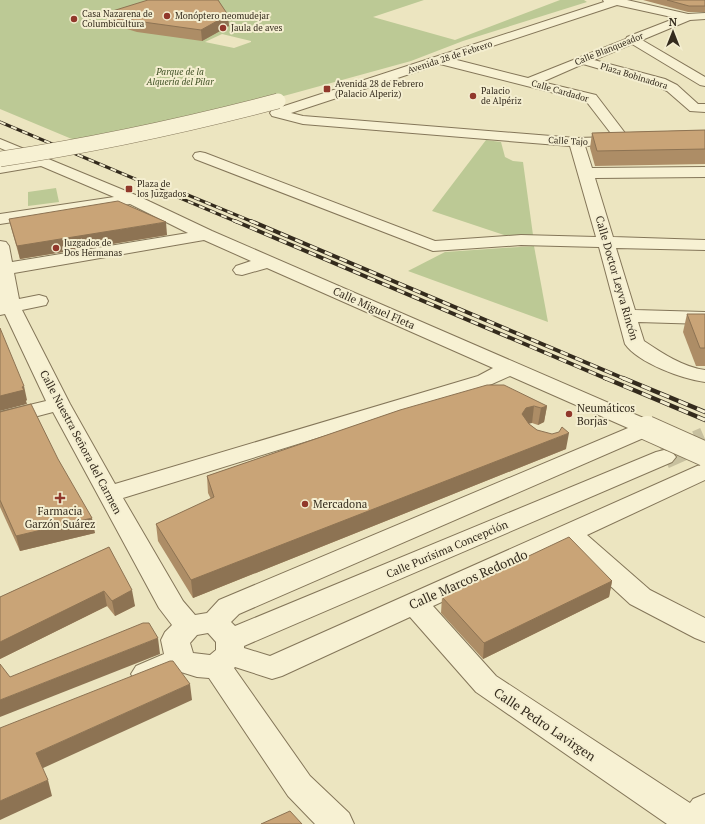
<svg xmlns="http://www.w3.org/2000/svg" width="705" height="824" font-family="'PT Serif',serif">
<rect width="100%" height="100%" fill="#ece5c0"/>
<g fill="#bcc995" fill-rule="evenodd">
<path d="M0,0H424L373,17L455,40L560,0H584L587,2L463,41L411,61L291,94L218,113L79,142L0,109ZM222,34L251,41V42L234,48L205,42Z"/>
<polygon points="486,140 501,142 505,157 513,161 523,162 533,235 507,236 432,211"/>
<polygon points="56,188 59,202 28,206 28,192"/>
<polygon points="534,246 548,322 408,271 445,252"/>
</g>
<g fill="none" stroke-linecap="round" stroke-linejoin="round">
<polyline stroke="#c7c09f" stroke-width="24" stroke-dasharray="24 12" stroke-linecap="butt" points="664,457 705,439"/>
<g stroke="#847659" stroke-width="2">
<g id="minor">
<path d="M603,0H627L688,14L705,13V19L690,20L642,40L705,77V86L700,85L632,44L594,60L665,79L677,85L698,104H705V112L690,111L667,91L655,85L583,64L542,82L596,95L625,133L620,137L625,138L627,141L625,144L585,146L592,168L705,167V177L595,178L613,237L705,240V250L616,248L635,310L705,312V324L638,322L644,341C662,353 683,367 705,370V382C683,379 638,363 625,344L599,247L521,245L433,251L195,159L193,156L195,153L200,152L205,153L435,241L521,235L596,237L570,146L303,124L272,116L270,113L272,110L604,2ZM617,5L676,18L627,37L626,39L528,78L453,59ZM440,64L586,101L613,136L616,137L576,138L303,116L291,113Z"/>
<path d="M0,139L138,196L212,231L655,423L658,428L655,433L239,614L231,622L235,626L656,452L664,450L672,452L676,457L672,462L244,646V648L270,656L697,466L705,464V480L587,535L650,590L705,618V642L695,638L630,604L566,545L433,606L496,676L690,803L693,799L705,794V824H667L476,692L410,617L282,676L272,679L235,667L234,668L310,776L349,813L354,824H315L288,796L209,678L197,677L181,672L146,685L136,682L131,674L136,666L164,654L161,640L165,632L172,625L159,608L53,412L0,426V412L46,401L5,314L0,315V241L6,242L9,246L12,262L188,233L130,204L0,224V214L114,197L41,166L0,173V163L26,159L0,148ZM204,240L251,261L236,266L233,270L236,274L242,275L267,268L493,368L478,376L115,484L70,404L22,310L46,305L48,301L46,297L39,295L19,299L14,273ZM510,376L628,428L219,600L207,613L195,615L183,601L123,498L492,384ZM208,633L216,642V650L210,655L193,653L190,643L197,635Z"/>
</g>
</g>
<use href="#minor" fill="#f7f1d3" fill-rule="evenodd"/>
<g stroke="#342b1d" stroke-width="3">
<g id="rail-far2">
<polyline points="0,122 237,222"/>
<polyline points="183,193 253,222"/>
</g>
</g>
<g stroke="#342b1d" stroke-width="4">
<g id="rail-far1">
<polyline points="235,221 607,379"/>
<polyline points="251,221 625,379"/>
</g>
</g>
<g stroke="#342b1d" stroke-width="4.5">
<g id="rail">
<polyline points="605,378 705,420"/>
<polyline points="623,378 705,412"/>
</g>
</g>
<use href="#rail-far2" stroke="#f4eed0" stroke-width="2" stroke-dasharray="6" stroke-linecap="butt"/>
<use href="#rail-far1" stroke="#f4eed0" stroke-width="2.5" stroke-dasharray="8" stroke-linecap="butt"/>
<use href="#rail" stroke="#f4eed0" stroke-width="3" stroke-dasharray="10" stroke-linecap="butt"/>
<g stroke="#847659" stroke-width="16" stroke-linecap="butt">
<path id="minor-bridge-far1" d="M0,159C94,145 186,125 278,101"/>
</g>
<g stroke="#847659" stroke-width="26" stroke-linecap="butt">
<polyline id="minor-bridge" points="647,428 705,454"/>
</g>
<use href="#minor-bridge-far1" stroke="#f7f1d3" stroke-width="15"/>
<use href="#minor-bridge" stroke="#f7f1d3" stroke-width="24"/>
</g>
<g fill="#ad8d66">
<polygon points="643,0 705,0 705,12 688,12"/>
<polygon points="219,1 229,26 202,41 137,32 107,23 106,13"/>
<polygon points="705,130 705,164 595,166 590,148 592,133"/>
<polygon points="9,219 167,235 20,259 12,231"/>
<polygon points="687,314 705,314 705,366 696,366 683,332"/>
<polygon points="547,406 544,422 538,425 532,423 528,423 537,430 566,449 193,598 158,541 156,524 211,499 208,493 207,476 400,410"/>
<polygon points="0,412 95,533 20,551 0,507"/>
<polygon points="109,547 135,606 115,616 107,606 0,659 0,597"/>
<polygon points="612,581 609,597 483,659 441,613 442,597"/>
</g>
<g fill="#8d7353">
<polygon points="228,15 229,26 202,41 201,30"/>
<polygon points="166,222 167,235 20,259 17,246"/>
<polygon points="24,386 27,400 26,401 27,404 0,411 0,396"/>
<polygon points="534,406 532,423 524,425 522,414 526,408"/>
<polygon points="547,406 544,422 538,425 541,408"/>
<polygon points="569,433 566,449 193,598 191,580"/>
<polygon points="92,518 95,533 20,551 16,536"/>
<polygon points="612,581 609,597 483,659 484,643"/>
<polygon points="132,590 135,606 115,616 112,601"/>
<polygon points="104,591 107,606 0,659 0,642"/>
<polygon points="158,638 160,654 0,717 0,700"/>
<polygon points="190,684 192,700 41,769 36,753"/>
<polygon points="48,780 52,796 0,820 0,801"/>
</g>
<g fill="#c9a477" stroke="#8d7353">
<polygon points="148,0 218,0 228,15 201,30 136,21 106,13"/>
<polygon points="667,0 705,0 705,6 689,6"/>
<polygon points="705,130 705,149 597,151 592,133"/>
<polygon points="118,201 166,222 17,246 9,219"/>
<polygon points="687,314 705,314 705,348 700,348"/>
<polygon points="0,328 24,386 22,387 24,390 0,396"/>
<polygon points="487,385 504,385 547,406 541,408 534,406 526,408 522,414 529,424 537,430 552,434 559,432 562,427 569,433 191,580 156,524 214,497 207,476 400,410"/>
<polygon points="31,404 58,459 92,518 16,536 0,500 0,412"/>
<polygon points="569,537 612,581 484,643 442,597"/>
<polygon points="109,547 132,590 112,601 104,591 0,642 0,597"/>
<polygon points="143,623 149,623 158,638 0,700 0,664 10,677"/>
<polygon points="170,661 173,661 190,684 36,753 48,780 0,801 0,728"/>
<polygon points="290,811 302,824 261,824"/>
</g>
<g fill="#91382b" stroke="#f4eed0" stroke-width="1.5">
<circle cx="167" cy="16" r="4"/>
<circle cx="74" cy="19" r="4"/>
<circle cx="223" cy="28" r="4"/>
<rect x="323" y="85" width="8" height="8" rx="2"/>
<circle cx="473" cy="96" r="4"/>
<rect x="125" y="185" width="8" height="8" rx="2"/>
<circle cx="56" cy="248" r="4"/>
<circle cx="569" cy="414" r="4"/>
<path d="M58 492h4v4h4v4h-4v4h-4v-4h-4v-4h4z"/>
<circle cx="305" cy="504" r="4"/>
</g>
<g text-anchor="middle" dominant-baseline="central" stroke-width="4" stroke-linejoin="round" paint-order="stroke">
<g font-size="9" fill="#342b1d" stroke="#f4eed0" text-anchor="start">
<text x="82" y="14">Casa Nazarena de<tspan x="82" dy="10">Columbicultura</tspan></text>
<text x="175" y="16">Monóptero neomudejar</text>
<text x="231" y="28">Jaula de aves</text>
<text x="335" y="84">Avenida 28 de Febrero<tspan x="335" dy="10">(Palacio Alperiz)</tspan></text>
<text x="481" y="91">Palacio<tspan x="481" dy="10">de Alpériz</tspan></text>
<text x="137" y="184">Plaza de<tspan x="137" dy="10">los Juzgados</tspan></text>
<text x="64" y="243">Juzgados de<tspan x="64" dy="10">Dos Hermanas</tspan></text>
</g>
<g font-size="9" fill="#342b1d" stroke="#f4eed0">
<text transform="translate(609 49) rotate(-22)">Calle Blanqueador</text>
<text transform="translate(450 57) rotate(-18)">Avenida 28 de Febrero</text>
<text transform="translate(634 76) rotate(17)">Plaza Bobinadora</text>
<text transform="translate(560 91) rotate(16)">Calle Cardador</text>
<text transform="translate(568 141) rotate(3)">Calle Tajo</text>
</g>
<g font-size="9" font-style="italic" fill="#3f5024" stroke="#f4eed0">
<text x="180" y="72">Parque de la<tspan x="180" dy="10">Alquería del Pilar</tspan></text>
</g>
<g font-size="11" fill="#342b1d" stroke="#f4eed0">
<text transform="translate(617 278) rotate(74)">Calle Doctor Leyva Rincón</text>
<text transform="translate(374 308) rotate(24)">Calle Miguel Fleta</text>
<text transform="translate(81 442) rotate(62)">Calle Nuestra Señora del Carmen</text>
<text transform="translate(447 549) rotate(-23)">Calle Purísima Concepción</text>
</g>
<g font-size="11" fill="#342b1d" stroke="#f4eed0" text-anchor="start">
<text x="577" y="408">Neumáticos<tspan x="577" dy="13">Borjas</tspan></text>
<text x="313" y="504">Mercadona</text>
<text x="60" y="511" text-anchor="middle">Farmacia<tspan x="60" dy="13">Garzón Suárez</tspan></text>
</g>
<g font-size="13" fill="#342b1d" stroke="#f4eed0">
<text transform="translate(468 579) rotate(-24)">Calle Marcos Redondo</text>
<text transform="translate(545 724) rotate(34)">Calle Pedro Lavirgen</text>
</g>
</g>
<g transform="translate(673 32)" stroke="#f4eed0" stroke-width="3" paint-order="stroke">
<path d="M0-3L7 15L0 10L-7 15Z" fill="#342b1d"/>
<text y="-6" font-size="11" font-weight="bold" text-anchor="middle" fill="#342b1d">N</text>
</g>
</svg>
